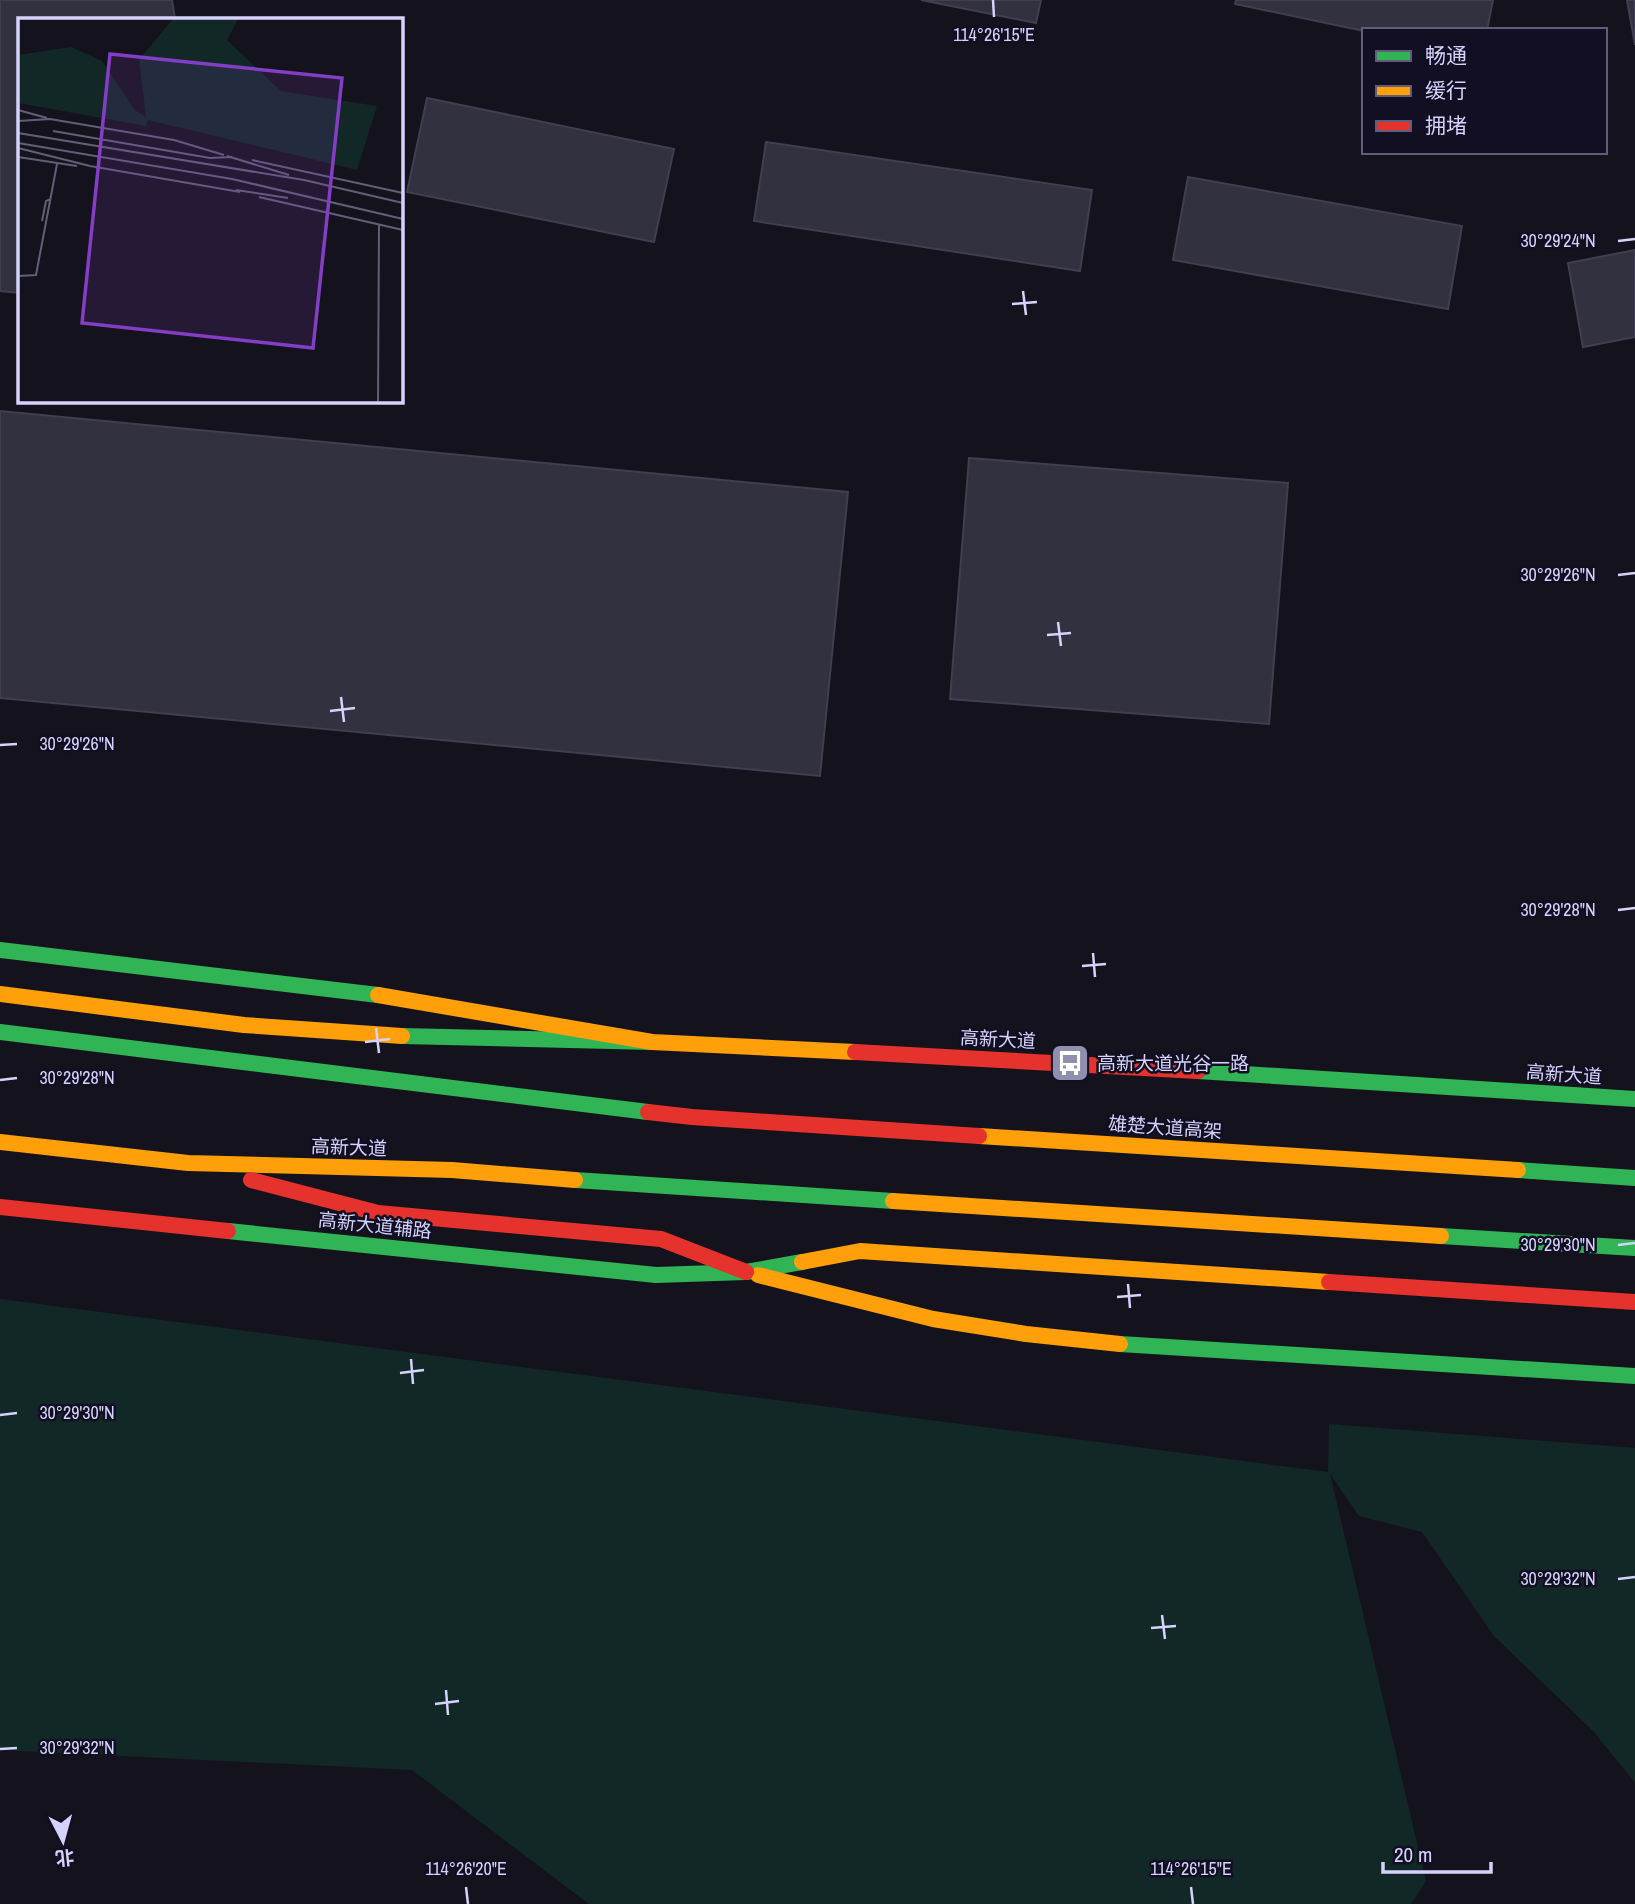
<svg xmlns="http://www.w3.org/2000/svg" width="1635" height="1904" font-family="'Archivo Narrow','Noto Sans SC',sans-serif">
<rect width="100%" height="100%" fill="#14131d"/>
<polygon fill="#122827" points="0,1299 1328,1472 1329,1424 1635,1448 1635,1783 1594,1732 1494,1636 1422,1532 1359,1516 1330,1474 1426,1881 1411,1904 589,1904 412,1770 0,1750"/>
<g fill="#32313f" stroke="#403e50" stroke-width="2">
<polygon points="0,0 172,0 175,19 19,19 19,293 0,291"/>
<polygon points="921,0 1041,0 1036,23"/>
<polygon points="1236,0 1493,0 1487,30 1364,31 1235,4"/>
<polygon points="1627,0 1635,0 1635,45"/>
<polygon points="427,98 674,149 654,242 407,192"/>
<polygon points="766,142 1092,190 1080,271 754,221"/>
<polygon points="1188,177 1462,226 1448,309 1173,260"/>
<polygon points="1635,250 1635,337 1583,347 1568,263"/>
<polygon points="0,411 848,492 820,776 0,698"/>
<polygon points="969,458 1288,483 1269,724 950,699"/>
</g>
<g fill="none" stroke-linecap="round" stroke-linejoin="round">
<g stroke="#30b455" stroke-width="16">
<polyline points="0,950 378,995"/>
<polyline points="0,1032 648,1112"/>
<polyline points="402,1036 652,1042"/>
<polyline points="1198,1071 1635,1099"/>
<polyline points="1518,1170 1635,1178"/>
<polyline points="575,1180 893,1201"/>
<polyline points="228,1231 656,1275 746,1272 802,1262"/>
<polyline points="1441,1236 1635,1248"/>
<polyline points="1120,1344 1635,1376"/>
</g>
<g stroke="#ff9f0a" stroke-width="16">
<polyline points="0,994 244,1025 402,1036"/>
<polyline points="378,995 652,1042 855,1052"/>
<polyline points="979,1136 1518,1170"/>
<polyline points="0,1142 188,1163 452,1170 575,1180"/>
<polyline points="893,1201 1441,1236"/>
<polyline points="802,1262 860,1251 1329,1282"/>
<polyline points="758,1275 933,1319 1026,1334 1120,1344"/>
</g>
<g stroke="#e5322d" stroke-width="16">
<polyline points="855,1052 1198,1071"/>
<polyline points="648,1112 692,1117 979,1136"/>
<polyline points="251,1180 378,1213 661,1239 746,1272"/>
<polyline points="0,1207 228,1231"/>
<polyline points="1329,1282 1635,1302"/>
</g>
</g>
<path fill="none" stroke="#d5d2fc" stroke-width="2.5" d="M993,0L994,17M1618,241L1635,239M1023,291L1026,315M1012,304L1037,302M1618,575L1635,573M1058,622L1061,646M1047,635L1071,633M341,697L344,722M330,711L355,708M0,745L17,744M1618,910L1635,908M1093,953L1095,977M1082,966L1106,964M376,1028L379,1053M365,1042L390,1039M0,1080L17,1078M1618,1245L1635,1243M1128,1284L1130,1308M1117,1297L1141,1295M411,1359L413,1384M400,1373L424,1370M0,1415L17,1413M1618,1579L1635,1577M1162,1615L1165,1639M1151,1628L1176,1626M446,1690L448,1715M435,1704L459,1701M0,1749L17,1748M466,1887L468,1904M1191,1887L1193,1904"/>
<defs>
<g id="bus-square" transform="scale(2.0125)"><rect x="-9" y="-9" width="18" height="18" rx="4" fill="#918fae" stroke="#110f21"/><path d="M-5-6H5V4H4V6H2V4H-2V6H-4V4H-5ZM-3.5-4V0h7V-4ZM-3.5 1.2v1.5H-2V1.2ZM2 1.2v1.5H3.5V1.2Z" fill="#fff"/></g>
</defs>
<g fill-rule="evenodd">
<use href="#bus-square" x="1070" y="1063"/>
</g>
<g text-anchor="middle" dominant-baseline="central" stroke-width="5" stroke-linejoin="round" paint-order="stroke">
<g font-size="19" fill="#d5d2fc" stroke="#110f21">
<text transform="translate(998 1039) rotate(3)">高新大道</text>
<text transform="translate(1564 1074) rotate(4)">高新大道</text>
<text transform="translate(1165 1127) rotate(4)">雄楚大道高架</text>
<text transform="translate(349 1147) rotate(2)">高新大道</text>
<text transform="translate(375 1225) rotate(6)">高新大道辅路</text>
</g>
<g font-size="19" fill="#d5d2fc" stroke="#110f21" text-anchor="start">
<text x="1097" y="1063">高新大道光谷一路</text>
</g>
</g>
<g transform="translate(18 18)">
<rect width="385" height="385" fill="#14131d"/>
<path d="M155,1H220L209,22L263,73L359,88L339,152L130,102L128,108L0,85V37L53,29L84,43L117,92L128,99L121,42Z" fill="#122827"/>
<path fill="none" stroke="#615f76" stroke-width="2" d="M0,92L29,100M0,103L32,101L156,122L206,137M35,113L192,140L214,139M0,115L286,162L385,185M0,125L214,161L385,201M0,130L72,148L222,174M209,138L271,157M0,139L59,148M234,142L385,175M218,172L270,180M241,179L385,212M24,203L28,183L33,181M0,258L18,257L39,146M360,384L361,206"/>
<path fill="#843dc5" fill-opacity="0.15" stroke="#843dc5" stroke-width="3.5" d="M92,36L324,60L295,330L64,305Z"/>
<rect width="385" height="385" fill="none" stroke="#d5d2fc" stroke-width="3.5"/>
</g>
<g font-size="18" text-anchor="middle" fill="#d5d2fc" stroke="#110f21" stroke-width="5" stroke-linejoin="round" paint-order="stroke">
<text x="994" y="41">114°26'15"E</text>
<text x="1558" y="247">30°29'24"N</text>
<text x="1558" y="581">30°29'26"N</text>
<text x="77" y="750">30°29'26"N</text>
<text x="1558" y="916">30°29'28"N</text>
<text x="77" y="1084">30°29'28"N</text>
<text x="1558" y="1251">30°29'30"N</text>
<text x="77" y="1419">30°29'30"N</text>
<text x="1558" y="1585">30°29'32"N</text>
<text x="77" y="1754">30°29'32"N</text>
<text x="466" y="1875">114°26'20"E</text>
<text x="1191" y="1875">114°26'15"E</text>
</g>
<rect x="1362" y="28" width="245" height="126" fill="#110f21" stroke="#5f5d79" stroke-width="2"/>
<rect x="1376" y="51" width="35" height="10" fill="#30b455" stroke="#5f5d79" stroke-width="2"/>
<text x="1425" y="63" font-size="21" fill="#d5d2fc">畅通</text>
<rect x="1376" y="86" width="35" height="10" fill="#ff9f0a" stroke="#5f5d79" stroke-width="2"/>
<text x="1425" y="98" font-size="21" fill="#d5d2fc">缓行</text>
<rect x="1376" y="121" width="35" height="10" fill="#e5322d" stroke="#5f5d79" stroke-width="2"/>
<text x="1425" y="133" font-size="21" fill="#d5d2fc">拥堵</text>
<g transform="translate(63 1841) rotate(174)" stroke="#110f21" stroke-width="5" paint-order="stroke">
<path d="M0-5L12 26L0 18L-12 26Z" fill="#d5d2fc"/>
<text y="-10" font-size="19" font-weight="bold" text-anchor="middle" fill="#d5d2fc">北</text>
</g>
<path d="M1383 1862v10h108v-10" fill="none" stroke="#d5d2fc" stroke-width="3.5"/>
<text x="1394" y="1862" font-size="21" fill="#d5d2fc" stroke="#110f21" stroke-width="5" paint-order="stroke">20 m</text>
</svg>
